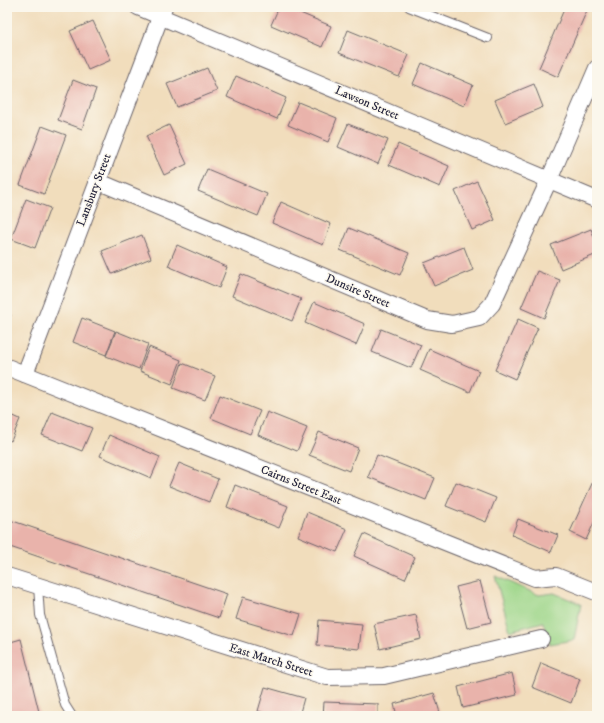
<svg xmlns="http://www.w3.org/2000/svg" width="604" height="723" font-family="'IM FELL DW Pica',serif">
<rect width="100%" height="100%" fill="#fbf7ec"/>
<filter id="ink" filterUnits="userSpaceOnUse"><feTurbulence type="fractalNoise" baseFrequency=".025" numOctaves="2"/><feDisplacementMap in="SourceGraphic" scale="8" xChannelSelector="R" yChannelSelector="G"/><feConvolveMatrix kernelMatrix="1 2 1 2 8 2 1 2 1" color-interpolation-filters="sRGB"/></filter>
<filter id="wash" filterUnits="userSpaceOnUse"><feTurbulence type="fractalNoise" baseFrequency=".012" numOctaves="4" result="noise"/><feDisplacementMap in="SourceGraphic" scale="16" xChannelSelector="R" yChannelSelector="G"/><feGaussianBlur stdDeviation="0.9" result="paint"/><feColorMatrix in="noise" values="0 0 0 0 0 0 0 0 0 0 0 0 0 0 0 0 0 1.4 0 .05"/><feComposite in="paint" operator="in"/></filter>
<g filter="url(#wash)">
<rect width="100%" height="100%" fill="#f1ddbc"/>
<polygon fill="#9cd588" stroke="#5f7c62" points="495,576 539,595 554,593 581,604 574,640 550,644 543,622 510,631"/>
<g id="blocks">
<g fill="#e9b3ab">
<polygon points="279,7 286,7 331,26 322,47 271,25"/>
<polygon points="565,7 588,8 558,77 539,68"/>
<polygon points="93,21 111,60 88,70 70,31"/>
<polygon points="348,30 409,55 399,77 339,53"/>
<polygon points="422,63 473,85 464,106 413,84"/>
<polygon points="207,68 217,91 177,107 167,84"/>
<polygon points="236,76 286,98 277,119 227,97"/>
<polygon points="73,80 96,89 82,129 58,120"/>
<polygon points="534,84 543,107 505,123 495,100"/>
<polygon points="298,102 337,118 328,142 288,125"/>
<polygon points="348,124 388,140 378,164 338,147"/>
<polygon points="169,125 187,164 164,175 146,136"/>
<polygon points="42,126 66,135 44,194 20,185"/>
<polygon points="398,144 449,166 440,187 389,165"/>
<polygon points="207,169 267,194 258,216 198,191"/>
<polygon points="477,181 495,220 472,230 455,191"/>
<polygon points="26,199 50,208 35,248 11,239"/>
<polygon points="281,202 331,224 323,245 272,223"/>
<polygon points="349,228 409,253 400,275 340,250"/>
<polygon points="591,229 597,244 597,254 561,269 551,245"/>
<polygon points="142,235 151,258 112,274 102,251"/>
<polygon points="177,245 227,267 219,288 168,266"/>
<polygon points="464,247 473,270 434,286 424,263"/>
<polygon points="537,271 560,280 544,318 521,308"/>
<polygon points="241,274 301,299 292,321 232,296"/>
<polygon points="314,302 365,324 356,345 305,323"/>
<polygon points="7,313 11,315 7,325"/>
<polygon points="82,318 115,331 106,355 73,342"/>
<polygon points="518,319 538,328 515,379 495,370"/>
<polygon points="381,329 421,345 411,368 372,352"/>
<polygon points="116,331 148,344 139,369 106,356"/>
<polygon points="149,347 181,360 172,384 140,371"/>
<polygon points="429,349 479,371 470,392 420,370"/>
<polygon points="182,363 215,376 205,400 173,388"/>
<polygon points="220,395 260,411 250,434 211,418"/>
<polygon points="52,412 92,428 82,451 42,435"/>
<polygon points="267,412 307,428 297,451 258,435"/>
<polygon points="7,413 20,419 11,441 7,439"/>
<polygon points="319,432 358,448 349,471 309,455"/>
<polygon points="109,435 160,457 151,478 100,456"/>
<polygon points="377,455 435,478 426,500 368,477"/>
<polygon points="179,463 218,479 209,502 169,486"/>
<polygon points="595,477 597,477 597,516 586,540 570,532"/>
<polygon points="456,482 496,498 486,522 446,506"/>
<polygon points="235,485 288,506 279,528 227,507"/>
<polygon points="307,512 347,529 337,552 298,536"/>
<polygon points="7,519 227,594 219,618 7,546"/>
<polygon points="518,519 558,535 551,552 512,535"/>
<polygon points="364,534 415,557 405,579 354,556"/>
<polygon points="480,581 491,622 467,628 456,587"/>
<polygon points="243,597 301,614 294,636 236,619"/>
<polygon points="416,615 421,639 380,649 374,624"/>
<polygon points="319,620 362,624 359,649 317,645"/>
<polygon points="21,639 40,716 7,716 7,643"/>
<polygon points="541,663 580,679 571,703 532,687"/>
<polygon points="512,673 517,695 463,708 458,687"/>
<polygon points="265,687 304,698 299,716 274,716 258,711"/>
<polygon points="434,693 441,716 397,716 394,704"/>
<polygon points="324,702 378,704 378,716 323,716"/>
</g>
</g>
</g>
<g filter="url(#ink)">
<use href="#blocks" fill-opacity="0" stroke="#6a6368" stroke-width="1"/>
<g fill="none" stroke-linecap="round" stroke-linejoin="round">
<g stroke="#6a6368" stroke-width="10">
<g id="lane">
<polyline points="409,7 488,38"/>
<polyline points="38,586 40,615 65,705 72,716"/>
</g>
</g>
<g stroke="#6a6368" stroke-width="18">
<g id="street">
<polyline points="138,7 597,200"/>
<polyline points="97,181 427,320 452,324 479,318 492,304 549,180 597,68"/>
<polyline points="7,367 535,578 556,576 596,592 597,589"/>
<polyline points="25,374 164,7"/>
<polyline points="7,576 327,677 384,676 541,639"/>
</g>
</g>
<use href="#lane" stroke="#fff" stroke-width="8"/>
<use href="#street" stroke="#fff" stroke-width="16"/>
</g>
</g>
<g text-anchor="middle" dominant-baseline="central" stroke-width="3" stroke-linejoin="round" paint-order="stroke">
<g font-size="12" fill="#22223b" stroke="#fbf7ec">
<text transform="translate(367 103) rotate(23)">Lawson Street</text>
<text transform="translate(94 190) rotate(-69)">Lansbury Street</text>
<text transform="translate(358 291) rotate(23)">Dunsire Street</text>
<text transform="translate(301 485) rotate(22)">Cairns Street East</text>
<text transform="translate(271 660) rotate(17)">East March Street</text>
</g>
</g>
<rect width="604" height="723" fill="none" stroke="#fbf7ec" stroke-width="24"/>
</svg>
